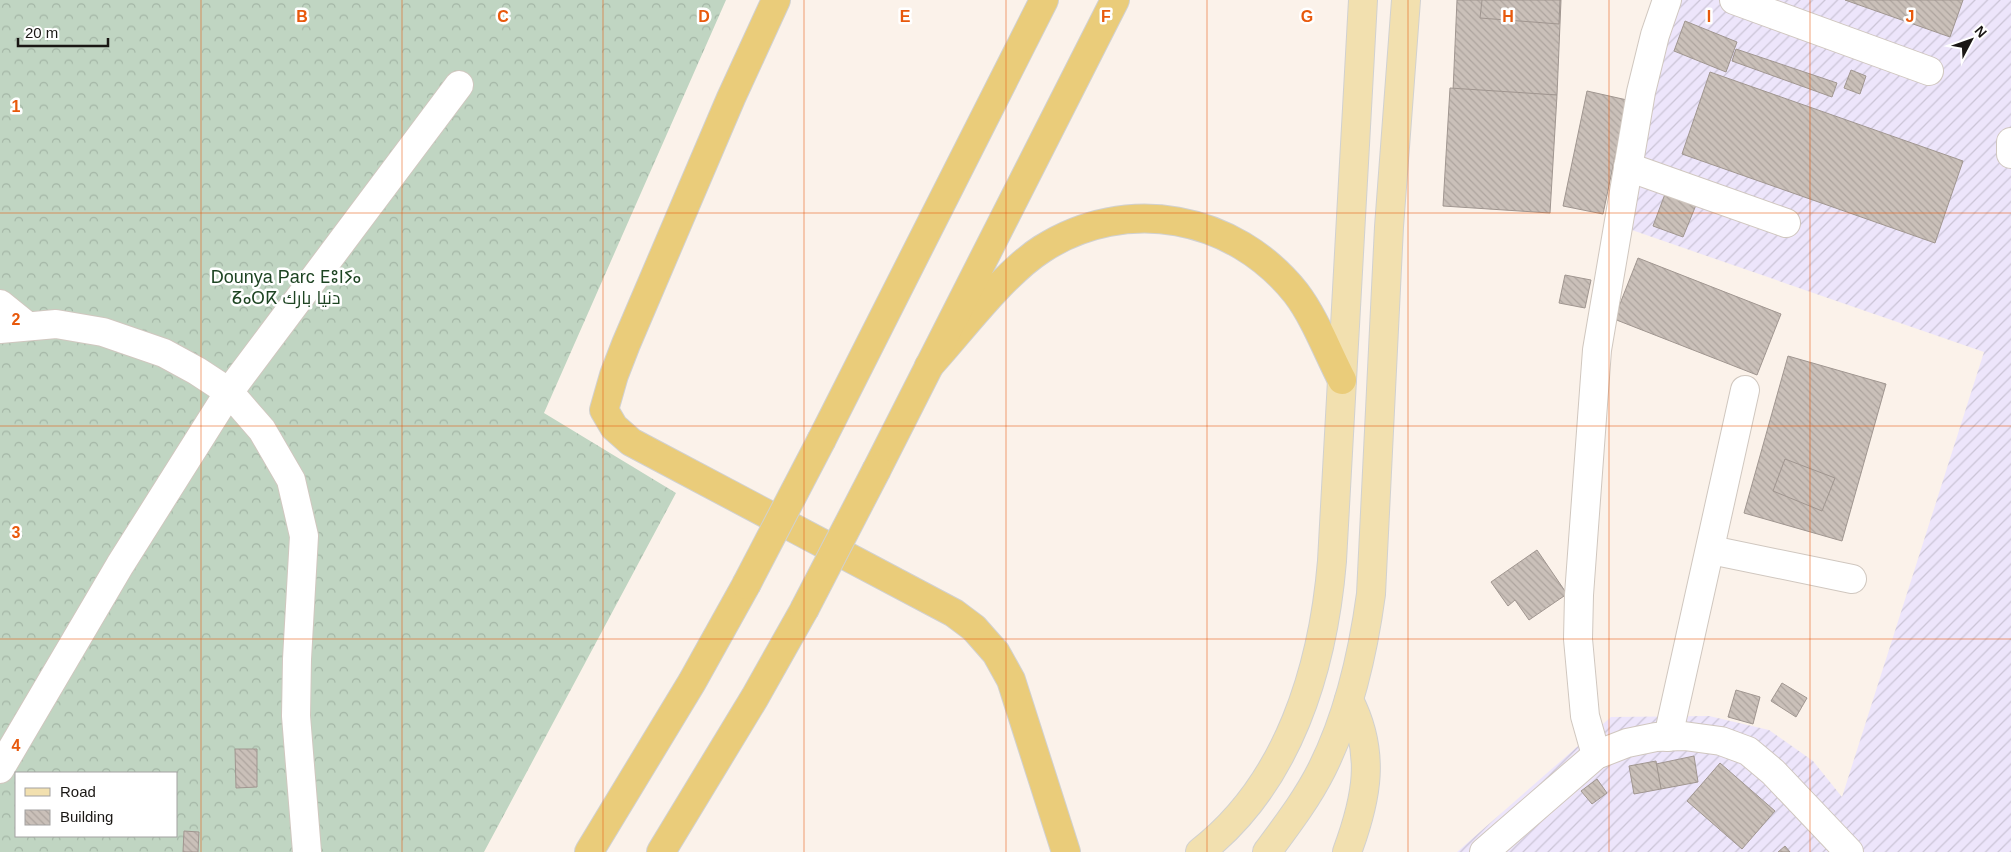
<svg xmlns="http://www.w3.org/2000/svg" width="2011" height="852" font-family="Helvetica,Cairo,'Noto Sans Tifinagh',sans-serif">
<defs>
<pattern id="industrial-furrows" width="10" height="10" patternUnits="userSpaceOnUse" patternTransform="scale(1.25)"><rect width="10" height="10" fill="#ede5fb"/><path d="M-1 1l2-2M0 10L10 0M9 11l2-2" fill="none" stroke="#cbc4d6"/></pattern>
<pattern id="forest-crowns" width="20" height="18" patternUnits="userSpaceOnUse" patternTransform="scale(1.25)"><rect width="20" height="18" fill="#c0d5c2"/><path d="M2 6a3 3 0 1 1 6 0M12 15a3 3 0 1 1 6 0" fill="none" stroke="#a4b6a6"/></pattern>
<pattern id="building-back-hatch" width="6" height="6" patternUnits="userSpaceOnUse" patternTransform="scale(1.25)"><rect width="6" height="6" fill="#cac0b9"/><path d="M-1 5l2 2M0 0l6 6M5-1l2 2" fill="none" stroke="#ada49e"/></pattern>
</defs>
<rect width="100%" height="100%" fill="#fbf2ea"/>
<polygon fill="url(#industrial-furrows)" points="1653,0 2011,0 2011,852 1457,852 1611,717 1709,716 1769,730 1813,761 1842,797 1984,352 1629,229"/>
<path fill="url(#forest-crowns)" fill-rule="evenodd" d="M0,0H726L544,413L676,493L484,852H0ZM16,773H176V836H16Z"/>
<g fill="url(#building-back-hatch)" stroke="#a09690">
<polygon points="1457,0 1561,0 1557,95 1453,91"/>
<polygon points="1482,0 1560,0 1559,24 1480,18"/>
<polygon points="1845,0 1963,0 1950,37"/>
<polygon points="1685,21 1737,42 1726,72 1674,51"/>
<polygon points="1736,49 1837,83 1832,97 1732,61"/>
<polygon points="1851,70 1866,76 1860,94 1844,88"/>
<polygon points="1710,72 1963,161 1935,243 1682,154"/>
<polygon points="1450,88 1557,95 1550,213 1443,206"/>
<polygon points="1587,91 1627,100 1603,214 1563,206"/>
<polygon points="1665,194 1696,205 1683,237 1653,226"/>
<polygon points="1638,258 1781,314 1757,375 1614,319"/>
<polygon points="1565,275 1591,280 1585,308 1559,303"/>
<polygon points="1788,356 1886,384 1842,541 1744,513"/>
<polygon points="1785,459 1835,478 1822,511 1773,491"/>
<polygon points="1537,550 1567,594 1529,620 1515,600 1508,606 1491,582"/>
<polygon points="1782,683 1807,698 1796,717 1771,701"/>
<polygon points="1736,690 1760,697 1753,724 1728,717"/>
<polygon points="235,749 257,749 257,787 236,788"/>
<polygon points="1694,756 1698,782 1661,789 1656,764"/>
<polygon points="1656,761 1661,789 1634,794 1629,766"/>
<polygon points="1720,763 1775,811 1742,849 1687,801"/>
<polygon points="1597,779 1607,793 1592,804 1581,791"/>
<polygon points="184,831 199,832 198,852 183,852"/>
<polygon points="1785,846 1790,852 1778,852"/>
</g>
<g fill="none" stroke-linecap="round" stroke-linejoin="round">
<g stroke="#d0c7bf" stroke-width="30">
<g id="minor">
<polyline points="1734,0 1929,71"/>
<polyline points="2011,142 2011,154"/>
<polyline points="1628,167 1786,223"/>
<polyline points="0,304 26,325"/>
<polyline points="0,329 56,324 103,332 164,353 197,371 229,392 262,430 291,480 304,536 297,659 296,716 307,852"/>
<polyline points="1711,550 1852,579"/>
<polyline points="1668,737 1745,390"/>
<polyline points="1596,755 1585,716 1578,639 1579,595 1597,350 1641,92 1655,35 1667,0"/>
<polyline points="0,769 120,565 229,392 459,85"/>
<polyline points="1484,852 1596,755 1627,743 1656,737 1684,736 1721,741 1748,751 1773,772 1849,852"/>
</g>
</g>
<g stroke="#d1d1d0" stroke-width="30">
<g id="major">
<path d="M1200,852C1289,783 1323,668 1332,561L1363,0"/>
<path d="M1267,852C1287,825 1307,799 1322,769C1349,715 1363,653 1371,594L1389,227L1406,0"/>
<path d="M1347,852C1367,798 1376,753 1349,700"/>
</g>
</g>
<g stroke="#d1d1d0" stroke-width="30">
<g id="highway">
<polyline points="776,0 731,98 626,344 614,375 604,410 614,427 631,442 954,613 974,628 996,653 1011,680 1066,852"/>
<path d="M929,366C961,331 1003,274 1042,249C1126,195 1234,215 1296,293C1315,318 1327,351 1342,380"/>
<polyline points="822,439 1044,0"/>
<polyline points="877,469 1115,0"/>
<polyline points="589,852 692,682 746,585"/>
<polyline points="661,852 755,697 804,610"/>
</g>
</g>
<use href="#minor" stroke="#fff" stroke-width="28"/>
<use href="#major" stroke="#f2e0af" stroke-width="28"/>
<use href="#highway" stroke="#eacc7a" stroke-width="28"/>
<g stroke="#d1d1d0" stroke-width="30" stroke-linecap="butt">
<g id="highway-bridge">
<polyline points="746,585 822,439"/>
<polyline points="804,610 877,469"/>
</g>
</g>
<use href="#highway-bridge" stroke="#eacc7a" stroke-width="28"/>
</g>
<path fill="none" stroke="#e8590c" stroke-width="1" stroke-opacity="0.55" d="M201,0V852M402,0V852M603,0V852M804,0V852M1006,0V852M1207,0V852M1408,0V852M1609,0V852M1810,0V852M0,213H2011M0,426H2011M0,639H2011"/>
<g text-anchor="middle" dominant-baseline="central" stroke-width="5" stroke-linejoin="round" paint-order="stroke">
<g font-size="18" fill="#1d4422" stroke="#fff">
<text x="286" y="277">Dounya Parc ⴹⵓⵏⵢⴰ<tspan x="286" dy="21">ⵒⴰⵔⴽ دنيا بارك</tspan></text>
</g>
</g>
<g font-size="16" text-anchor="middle" font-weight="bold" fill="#e8590c" stroke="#fff" stroke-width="5" stroke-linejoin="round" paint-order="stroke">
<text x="302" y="22">B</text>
<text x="503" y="22">C</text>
<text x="704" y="22">D</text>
<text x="905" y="22">E</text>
<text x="1106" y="22">F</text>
<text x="1307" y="22">G</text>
<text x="1508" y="22">H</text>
<text x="1709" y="22">I</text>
<text x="1910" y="22">J</text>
<text x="16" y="112">1</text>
<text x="16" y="325">2</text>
<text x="16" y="538">3</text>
<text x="16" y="751">4</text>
</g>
<rect x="15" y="772" width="162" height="65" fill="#ffffff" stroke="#a3a2a1"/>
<rect x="25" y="788" width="25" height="8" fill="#f2e0af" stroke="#a3a2a1"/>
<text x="60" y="797" font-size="15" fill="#1a1714">Road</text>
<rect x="25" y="810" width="25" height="15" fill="url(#building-back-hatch)" stroke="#a3a2a1"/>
<text x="60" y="822" font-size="15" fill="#1a1714">Building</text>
<g transform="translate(1971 40) rotate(49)" stroke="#ffffff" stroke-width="4" paint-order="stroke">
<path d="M0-4L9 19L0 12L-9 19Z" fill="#1a1714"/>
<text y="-8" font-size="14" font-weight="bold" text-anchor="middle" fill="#1a1714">N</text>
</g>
<path d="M18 38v8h90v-8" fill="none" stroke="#1a1714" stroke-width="2.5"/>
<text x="25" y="38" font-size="15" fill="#1a1714" stroke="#ffffff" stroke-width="4" paint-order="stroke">20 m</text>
</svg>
